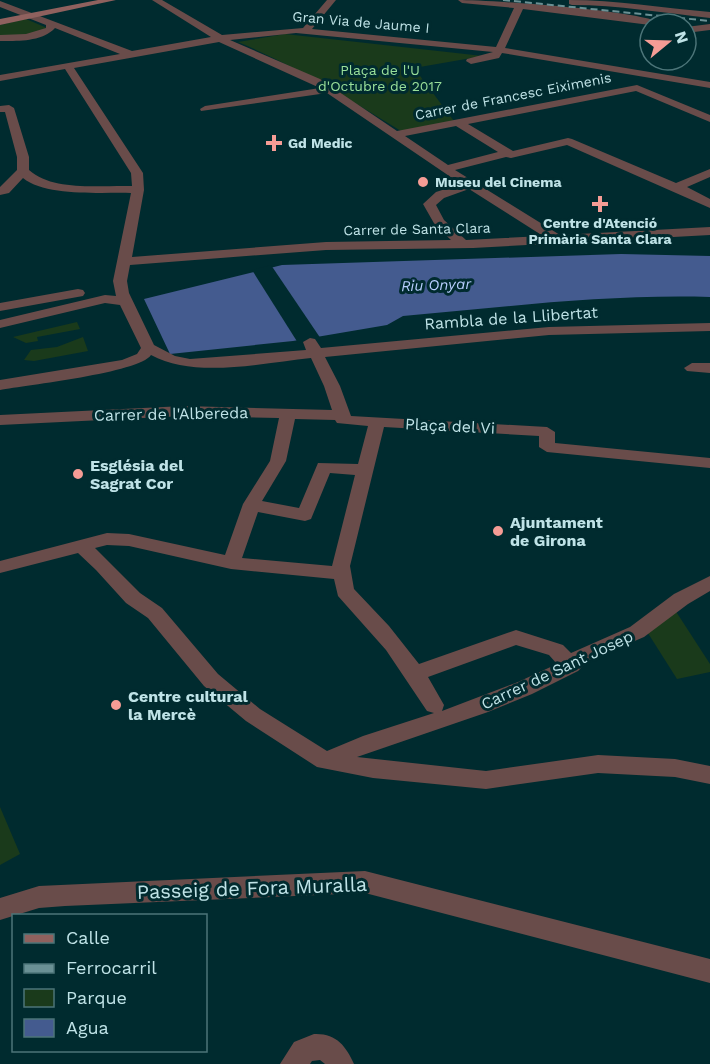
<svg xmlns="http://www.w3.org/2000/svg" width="710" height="1064" font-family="'Work Sans',sans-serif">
<rect width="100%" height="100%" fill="#002b2f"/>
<g fill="#1a3a1b">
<polygon points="26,19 47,28 30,35 0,36 0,25"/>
<path d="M285,34L483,56L414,68L454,121L401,131C348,98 296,66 238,42Z"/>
<polygon points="77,322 80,329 37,337 38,341 26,343 13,337"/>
<polygon points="83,337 88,351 34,361 24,360 31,350 57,347"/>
<polygon points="675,610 710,664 710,672 677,679 646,630"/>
<polygon points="0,807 20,854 0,865"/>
</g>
<path fill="#445b8f" d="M621,254L710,256V297C607,294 505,307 403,316L387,325L293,341L170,354L144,299L282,265Z"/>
<polygon fill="#002b2f" points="271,265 321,339 298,343 252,270"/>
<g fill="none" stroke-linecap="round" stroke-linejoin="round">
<g fill="#694c4a" fill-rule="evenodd">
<path d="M152,0H162L222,35L303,28L327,0H336L312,29L496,47L514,8L462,3L458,0C489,0 643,10 663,24L650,25L523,9L505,48L710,82V88L502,53L499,58L471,64L466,61L467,59L493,52L296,33L230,40L320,79L397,131L637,85L710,115V122L636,91L468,124L513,151L568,138L572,139L676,183L710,169V177L687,187L710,199V208L567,145L511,158L506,157L455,170L560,235L710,227V235L473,248L326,250L130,265L127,281L129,293L154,345L175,356L190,359L306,350L303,342L310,338L315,339L321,348L549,327L710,323V331L549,335L325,357L340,386L351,416L547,427L555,432V443L710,458V468L547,452L539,447V436L384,427L350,566L354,589L389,626L419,664L516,630L563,645L571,653L630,627L674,594L710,576V591L688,604L644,637L588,661L578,671L532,694L488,712L357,757L486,771L598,755L675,759L710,766V784L675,777L598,773L486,789L373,778L317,767L246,721L204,686L148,618L126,603L96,570L78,553L0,573V561L107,533L129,534L225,555L243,504L270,461L279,418L184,416L0,425V415L184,406L332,410L324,386L311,358C262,363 194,379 151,355C139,373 26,385 0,390V380L122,360L137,354L141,348L120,305L105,303L0,328V320L105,295L116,296L113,281L131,193C102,192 46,197 23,178L9,193L0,195V187L17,170V157L5,112H0V106L9,105L14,108L29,157V170C54,192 100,185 132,186L131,173L65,69L0,81V75L120,54L55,28C42,42 17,41 0,41V35L26,34L46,28V25L0,7V1L132,51L211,37ZM219,42L320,88L205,106L200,109L201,111L327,93L461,184L436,192L423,204L435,225L451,240L326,242L132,257L144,190L143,173L74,68ZM456,126L498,152L448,165L405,136ZM469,189L543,236L466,240L444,220L436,205L444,198ZM295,419L335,420L337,423L368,426L358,464L318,463L299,508L262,501L286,461ZM330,473L355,475L332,566L242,558L258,512L305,521L311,519ZM107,545L129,546L231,569L334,579L338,596L386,650L427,711L434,713L363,736L327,751L260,709L218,674L162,608L140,593L95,548ZM516,645L549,655L557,664L518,682L442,711L444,705L428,677Z"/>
<path d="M569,0C616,0 663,8 710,12V18C664,13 618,5 572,5L569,4Z"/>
<polygon points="710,24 710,30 686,33 686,27"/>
<polygon points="78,289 83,290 85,293 83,296 0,311 0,303"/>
<polygon points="692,363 710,363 710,373 687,371 684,368"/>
<polygon points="365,871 710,959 710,983 365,893 65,906 39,908 0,920 0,898 39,886"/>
<path d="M314,1034C336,1033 346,1046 354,1064H325L320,1060L312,1061L310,1064H280L294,1042Z"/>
</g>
<polygon fill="#8f615e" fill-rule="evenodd" points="98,0 116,0 0,25 0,19"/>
<polyline stroke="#6a9195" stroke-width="2" stroke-dasharray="7 4" stroke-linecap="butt" points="503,0 710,21"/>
</g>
<g fill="#f59c95" stroke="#002b2f" stroke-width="2">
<path d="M271 134h6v6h6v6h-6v6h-6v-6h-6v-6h6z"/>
<circle cx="423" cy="182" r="6"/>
<path d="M597 195h6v6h6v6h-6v6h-6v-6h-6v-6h6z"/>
<circle cx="78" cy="474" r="6"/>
<circle cx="498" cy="531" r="6"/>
<circle cx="116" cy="705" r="6"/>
</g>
<g text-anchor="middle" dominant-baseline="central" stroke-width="6" stroke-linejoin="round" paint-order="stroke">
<g font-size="14" fill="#bfe3e7" stroke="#002b2f">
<text transform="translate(361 22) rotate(5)">Gran Via de Jaume I</text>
<text transform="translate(513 96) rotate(-11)">Carrer de Francesc Eiximenis</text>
<text transform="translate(417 229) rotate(-1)">Carrer de Santa Clara</text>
</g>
<g font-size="14" fill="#99df9a" stroke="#002b2f">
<text x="380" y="70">Plaça de l'U<tspan x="380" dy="16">d'Octubre de 2017</tspan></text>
</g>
<g font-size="14" font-weight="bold" fill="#bfe3e7" stroke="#002b2f" text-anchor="start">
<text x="288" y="143">Gd Medic</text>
<text x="435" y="182">Museu del Cinema</text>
<text x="600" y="223" text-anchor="middle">Centre d'Atenció<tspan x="600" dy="16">Primària Santa Clara</tspan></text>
</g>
<g font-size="15" font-style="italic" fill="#b8cfff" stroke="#002b2f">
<text transform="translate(436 285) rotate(-2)">Riu Onyar</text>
</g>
<g font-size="16" fill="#bfe3e7" stroke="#002b2f">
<text transform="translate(511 318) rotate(-4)">Rambla de la Llibertat</text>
<text transform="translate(171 414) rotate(-1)">Carrer de l'Albereda</text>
<text transform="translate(450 426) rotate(3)">Plaça del Vi</text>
<text transform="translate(557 670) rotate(-25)">Carrer de Sant Josep</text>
</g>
<g font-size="16" font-weight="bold" fill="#bfe3e7" stroke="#002b2f" text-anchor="start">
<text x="90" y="465">Església del<tspan x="90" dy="18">Sagrat Cor</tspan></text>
<text x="510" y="522">Ajuntament<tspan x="510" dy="18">de Girona</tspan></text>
<text x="128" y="696">Centre cultural<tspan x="128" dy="18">la Mercè</tspan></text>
</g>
<g font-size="20" fill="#bfe3e7" stroke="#002b2f">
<text transform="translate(252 888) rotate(-2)">Passeig de Fora Muralla</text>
</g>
</g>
<rect x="12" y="914" width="195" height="138" fill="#002b2f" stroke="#4c7579" stroke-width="1.5"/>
<rect x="24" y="934" width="30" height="9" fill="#8f615e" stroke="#4c7579" stroke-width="1.5"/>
<text x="66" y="944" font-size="18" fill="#bfe3e7">Calle</text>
<rect x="24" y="964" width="30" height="9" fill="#6a9195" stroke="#4c7579" stroke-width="1.5"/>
<text x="66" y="974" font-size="18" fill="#bfe3e7">Ferrocarril</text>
<rect x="24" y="989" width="30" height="18" fill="#1a3a1b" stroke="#4c7579" stroke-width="1.5"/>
<text x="66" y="1004" font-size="18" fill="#bfe3e7">Parque</text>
<rect x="24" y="1019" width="30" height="18" fill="#445b8f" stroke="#4c7579" stroke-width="1.5"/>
<text x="66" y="1034" font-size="18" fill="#bfe3e7">Agua</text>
<g transform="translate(668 42) rotate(71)"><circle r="28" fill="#002b2f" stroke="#4c7579" stroke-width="1.5"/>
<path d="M0-4.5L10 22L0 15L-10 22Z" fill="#f59c95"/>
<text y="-9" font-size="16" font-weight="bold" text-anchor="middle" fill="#bfe3e7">N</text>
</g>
</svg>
